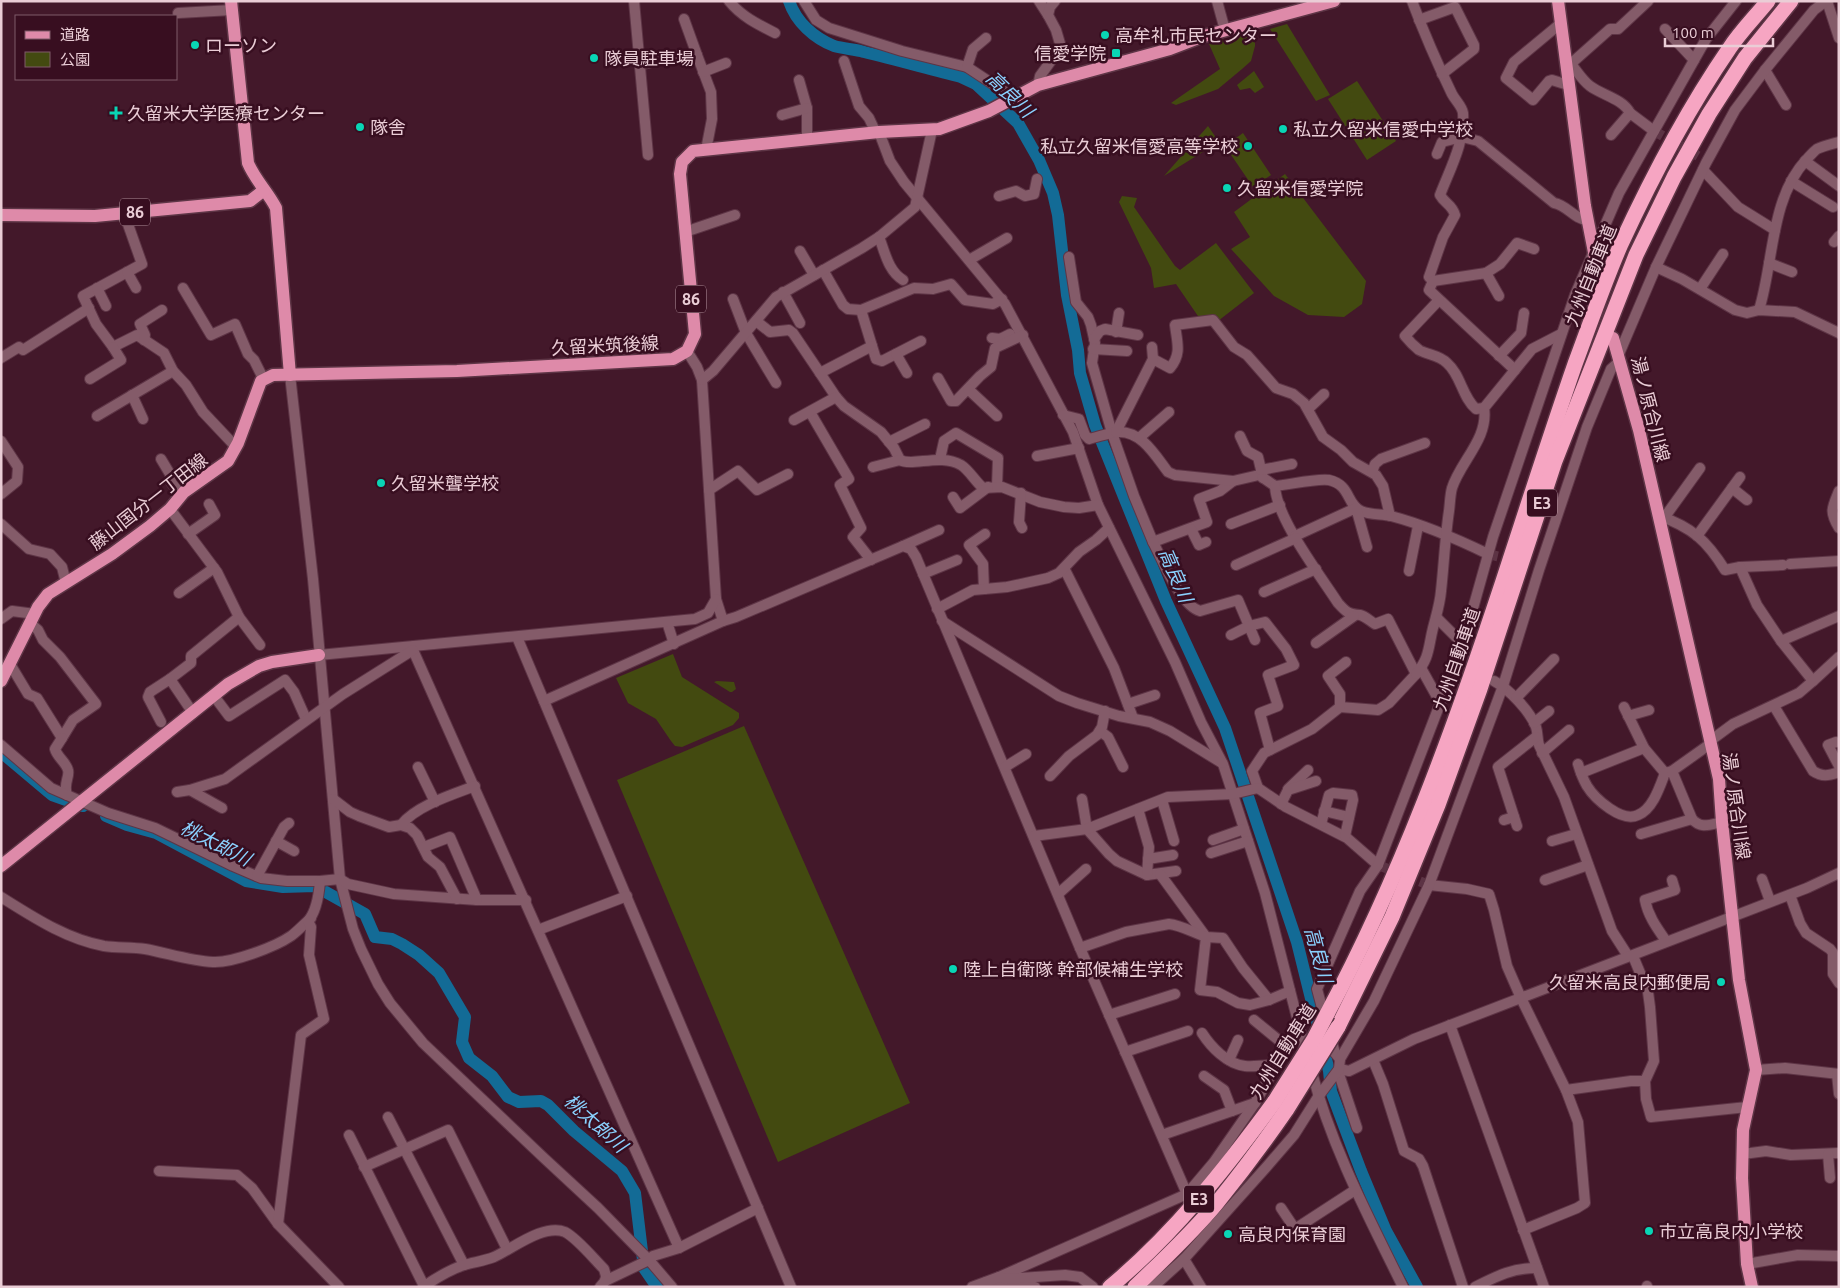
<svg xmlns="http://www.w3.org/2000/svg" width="1840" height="1288" font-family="Ubuntu,'Noto Sans JP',sans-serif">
<rect width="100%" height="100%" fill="#43182a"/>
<g fill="#434a10">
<polygon points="1287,24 1330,95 1316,101 1270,29"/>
<polygon points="1249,32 1252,35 1255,33 1255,46 1251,61 1242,69 1218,89 1176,105 1171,103 1220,69 1209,44"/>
<polygon points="1254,71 1264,87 1255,93 1250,88 1240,90 1237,85"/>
<polygon points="1357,81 1396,141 1367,160 1328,99"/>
<polygon points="1208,126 1219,142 1164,176"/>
<polygon points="1243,133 1271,175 1253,187 1225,146"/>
<polygon points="1285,174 1366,281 1362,304 1344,317 1308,315 1274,296 1231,249 1250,237 1234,212"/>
<polygon points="1122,196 1137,198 1134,207 1175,266 1180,270 1216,243 1254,293 1218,321 1200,319 1176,284 1154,288 1151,268 1119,202"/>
<polygon points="673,654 682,677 739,713 739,718 733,725 682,747 675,746 671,741 656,719 628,703 616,678"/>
<polygon points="717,681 734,682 736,689 732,692 730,692 714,682"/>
<polygon points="744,726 910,1103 778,1162 617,780"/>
</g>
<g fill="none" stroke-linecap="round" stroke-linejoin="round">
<g stroke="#136b96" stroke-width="12">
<path d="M789,1C796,22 814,38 834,46C844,49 855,49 864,52C897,60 929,69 961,77L976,84L1018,123L1039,160L1053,193L1058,215L1067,295L1078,350L1080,373L1095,425L1166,601L1225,728L1297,942L1329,1071L1331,1091L1361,1171L1386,1231L1417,1287"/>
<polyline points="1,752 52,795 83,806"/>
<polyline points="106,816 127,825 156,833 246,881 283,887 315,886 365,914 375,937 392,939 402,944 419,955 439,973 465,1017 462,1042 469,1058 492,1076 508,1097 519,1102 541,1101 548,1105 574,1131 622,1171 635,1193 644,1268 657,1287"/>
</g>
<g stroke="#5c3344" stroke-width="10" stroke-dasharray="10 5" stroke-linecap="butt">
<polyline points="1654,131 1698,156"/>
<polyline points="1488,554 1531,564"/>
<polyline points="1378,865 1429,885"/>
</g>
<polyline stroke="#5c3344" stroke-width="12" stroke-dasharray="12 6" stroke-linecap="butt" points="1601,287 1610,326"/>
<g stroke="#5e3546" stroke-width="12">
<g id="minor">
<polyline points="634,1 648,155"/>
<path d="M729,1C741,16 757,24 775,33"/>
<polyline points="804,1 816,20 829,28 902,51 967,67 1014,98"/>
<polyline points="1039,1 1048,15"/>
<polyline points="1217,1 1225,30"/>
<path d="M1412,1C1424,33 1437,63 1452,94C1455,100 1462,106 1463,113C1465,142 1450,169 1440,195C1445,204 1452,204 1455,215L1443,237L1429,277L1433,281L1429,290L1515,370"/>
<polyline points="1827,1 1839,38"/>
<polyline points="178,13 232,10"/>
<polyline points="684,19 697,55"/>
<polyline points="1419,20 1455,7 1474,45 1474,49 1442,74"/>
<polyline points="1561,23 1514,62 1506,78 1533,100 1549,81 1552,80 1568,85"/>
<polyline points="1665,29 1694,60"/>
<polyline points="844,61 859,106 869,118 876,133"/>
<path d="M1571,64C1577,71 1582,80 1590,86C1602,95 1623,99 1630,113"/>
<polyline points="640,65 675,56 697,55 711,92 712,119 706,150"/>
<polyline points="967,67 973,49 986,38"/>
<polyline points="1566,68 1610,29 1618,29 1648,1"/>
<polyline points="1765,70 1786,105"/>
<polyline points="703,72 726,63"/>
<polyline points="799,80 807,108 807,139"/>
<polyline points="1038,85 1040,76 1061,47 1056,30 1048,15 1050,7 1055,1"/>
<polyline points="782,115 807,108"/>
<polyline points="879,132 890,161 904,182 1005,304 1073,432 1098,505 1175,662 1201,722 1223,764 1265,893 1306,1053"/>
<polyline points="1611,135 1630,113 1654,131"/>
<path d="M1437,154L1442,142L1462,137L1478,141L1554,203C1567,205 1574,219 1587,220"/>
<polyline points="1805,161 1839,186"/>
<polyline points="1703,170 1738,207 1775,230"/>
<polyline points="1791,181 1833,207"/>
<polyline points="999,196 1016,191 1025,196 1034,194 1037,179"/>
<polyline points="124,213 142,264 83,296 96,324 113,347 137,335 164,353 173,371 186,385 203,412 236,447"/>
<polyline points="685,232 735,215"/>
<path d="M879,237C885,252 888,271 903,280"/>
<polyline points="1834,242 1839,236"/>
<polyline points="800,251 814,275"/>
<polyline points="1069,257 1076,302 1088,317 1091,325 1095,343 1092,363 1112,433 1134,496 1153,542 1207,522 1199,499 1220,491 1233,481"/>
<polyline points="969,260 1007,238"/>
<polyline points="1769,263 1792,272"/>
<polyline points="1656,267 1682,279 1735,310 1747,313 1759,310 1795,312 1839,333"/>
<polyline points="823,270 843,305 848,309 861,310 876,359 882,361 921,341"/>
<polyline points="127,272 136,288"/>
<polyline points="1486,273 1500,264 1517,243 1534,249"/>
<polyline points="1433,281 1486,273 1499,296"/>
<polyline points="97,288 106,306"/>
<polyline points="183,288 211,335 235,324 248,354 254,360 264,380"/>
<polyline points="1700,289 1723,254"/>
<polyline points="783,292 800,323"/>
<polyline points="733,299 746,333 776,383"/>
<path d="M1439,300L1405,336C1409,341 1414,346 1419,350C1428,355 1439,355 1447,363C1461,375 1462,397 1476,409L1484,408"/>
<polyline points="861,310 914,288 933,289 951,284 965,300 993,304 1002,299"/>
<path d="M1759,310C1774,262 1770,199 1806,160C1809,157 1813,152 1817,149C1823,146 1832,144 1839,142"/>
<polyline points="756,321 770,332 789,330 793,333 820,373"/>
<polyline points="1116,332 1119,313"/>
<polyline points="992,338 1000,339 1010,334"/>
<polyline points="1094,339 1100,331 1105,329 1138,335"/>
<polyline points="144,340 145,335 140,324 162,310"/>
<polyline points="872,346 820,373 836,397 844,406 881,432 894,448 900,460"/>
<polyline points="1093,349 1127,351"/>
<polyline points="687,351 697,367 702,380 716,599 723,621"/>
<polyline points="896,354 907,373"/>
<polyline points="1619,354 1656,267 1706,163 1735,110 1765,70 1814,10 1826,1"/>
<polyline points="1499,356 1521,333 1524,313"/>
<polyline points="1,358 19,347 23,350 89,308"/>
<path d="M1153,359L1170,368C1182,354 1177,342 1175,325L1213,320L1234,347L1247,355L1276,388L1293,394L1304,403L1323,437L1341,450L1353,462L1376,475L1383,486L1390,516"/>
<polyline points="290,375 313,579 340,879 353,929 361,949 378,984 390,1003 423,1043 544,1158 598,1208 649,1260 672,1287"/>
<polyline points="938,378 951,401 956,401 980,376 991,367 995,348 1023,335"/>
<polyline points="90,379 121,360 113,347"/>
<polyline points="702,380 713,371 776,297 862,248 879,237 915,207 932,130"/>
<polyline points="968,389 997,416"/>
<polyline points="132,395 143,419"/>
<polyline points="1308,409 1324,394"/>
<polyline points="810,412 849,479 840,485 861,528 853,537 871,560"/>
<path d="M1063,415L1079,419L1085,435L1089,439C1098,437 1108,433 1117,432C1141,430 1155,455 1168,472L1175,475L1233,481L1259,475L1275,486C1288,485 1317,478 1329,480C1351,485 1346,504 1361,511C1370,515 1381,514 1391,516C1425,525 1457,539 1488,554"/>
<polyline points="97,416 173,371"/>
<polyline points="794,420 836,397"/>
<polyline points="1116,432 1153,359 1152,347"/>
<polyline points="1240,436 1247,451 1258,457 1263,478"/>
<polyline points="1139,438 1169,412"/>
<polyline points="1,441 18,467 17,481 1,494"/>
<polyline points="889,442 925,424"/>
<polyline points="1037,456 1079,448"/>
<polyline points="161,459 170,474 171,482 181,495"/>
<polyline points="940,459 944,441 956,433 998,458 997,487"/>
<path d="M873,467L900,460C913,467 940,453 961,465C969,470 975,481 983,488L1002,487L1040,502L1064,507L1079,508L1098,505"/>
<polyline points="1261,470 1292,464"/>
<polyline points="1372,472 1375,464 1381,459 1425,443"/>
<path d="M1275,486C1276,518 1320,575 1338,603C1346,612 1348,614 1360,615C1365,616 1370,621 1375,624L1388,619L1416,674L1389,703L1378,710L1340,707L1312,729L1264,753L1252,771L1258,788L1286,807L1347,838L1378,865"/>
<polyline points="1732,488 1747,500"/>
<polyline points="709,490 738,471 757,490 788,474"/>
<path d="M1839,491C1832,508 1829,511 1839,528"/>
<polyline points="1021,493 1019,522 1022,528"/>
<polyline points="953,497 960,508 988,487"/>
<polyline points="170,509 217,572 239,617 260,645"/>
<path d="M1659,516C1692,527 1707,541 1725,570L1740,567L1783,565"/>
<polyline points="1664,518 1700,468"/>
<polyline points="1,524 29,549 50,554 62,567 66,583"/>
<polyline points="1231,524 1280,505"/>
<polyline points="1191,529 1199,545 1206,542"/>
<polyline points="188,534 215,515 209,504"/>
<polyline points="1295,536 1356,508 1367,547"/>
<polyline points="1697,536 1740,477"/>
<path d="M1153,542C1163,561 1180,605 1200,611L1238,600L1255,640"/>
<polyline points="903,546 939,530"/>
<polyline points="1790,564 1839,561"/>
<polyline points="1236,565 1296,538"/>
<polyline points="1740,567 1757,605 1781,641"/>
<polyline points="1064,568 1114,668 1133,718"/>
<polyline points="1409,571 1418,526"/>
<polyline points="923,574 957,560"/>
<polyline points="984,589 983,564 969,545 985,534"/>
<polyline points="1264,592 1316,569"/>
<polyline points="179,593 214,568"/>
<polyline points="937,609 973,590 1007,587 1048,578 1059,573 1079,552 1096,540 1109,528"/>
<polyline points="1437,618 1463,644"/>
<polyline points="1,619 12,611 35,614"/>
<polyline points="942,621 1059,696 1077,703 1119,716 1150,722 1170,731 1222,763"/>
<polyline points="667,622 674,644"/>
<polyline points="1231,635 1249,626 1265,622 1286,649 1294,665 1268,675 1278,706 1260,713 1270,750"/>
<polyline points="517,637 791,1287"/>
<polyline points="1316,643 1354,616"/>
<polyline points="414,646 413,650 679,1248"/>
<polyline points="319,655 695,619 708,613 716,599"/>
<polyline points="10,664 28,694 37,698 62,738 73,720 96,704 60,657 43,640 38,630 30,623"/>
<polyline points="1421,668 1436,695 1441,699"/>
<path d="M1416,674C1430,657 1428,648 1433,628C1436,616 1440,604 1441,591C1444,564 1445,538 1449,511C1450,504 1450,495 1452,488C1460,462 1489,438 1484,408L1532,349L1561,334"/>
<polyline points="170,679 191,663 191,656 239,617"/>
<path d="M1494,681C1509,689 1530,711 1536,727C1538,733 1537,739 1539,745L1564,797L1612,931L1628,956"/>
<polyline points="1813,681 1781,641 1839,616"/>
<polyline points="214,696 229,716 285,680 294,692 306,719"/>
<polyline points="1516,698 1554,659"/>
<polyline points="544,701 723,621 736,617 903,546 911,549 916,557 1080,948 1187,1194"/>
<polyline points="1128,704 1155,695"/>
<path d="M1774,706L1813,771C1822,777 1828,776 1839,772"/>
<polyline points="1340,707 1340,694 1328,676 1346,662"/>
<polyline points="1624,707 1644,748 1665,773"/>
<polyline points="1628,716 1649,710"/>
<polyline points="161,722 148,697 150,692 170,679 193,713"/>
<polyline points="1534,723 1549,711"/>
<polyline points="1100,731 1108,737 1123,767"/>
<path d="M62,738L55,749C57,757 66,762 68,770C70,777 63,783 67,795"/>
<polyline points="1710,741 1733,724 1799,693 1813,681 1839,657"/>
<polyline points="1836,742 1828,745 1839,766"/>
<polyline points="1,745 51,788 108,813 155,828 233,866 261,878 287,881 320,881 340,879 348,884 394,894 477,900 526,900"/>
<polyline points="1542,753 1569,730"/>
<path d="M1578,764C1580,771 1583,779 1587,786C1595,799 1622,823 1638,815C1653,809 1660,786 1665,773L1672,771L1710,744"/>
<polyline points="418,767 435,802"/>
<polyline points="1005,767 1026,754"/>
<polyline points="1581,773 1644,748"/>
<polyline points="1050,776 1069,756 1097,735 1102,727 1105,711"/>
<polyline points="1288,789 1308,770"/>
<polyline points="190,790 222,808"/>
<polyline points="177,792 190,790 225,779 343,694 413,650"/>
<polyline points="333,799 350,812 359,816 389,827 401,825 410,828 417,835 428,857 440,867 457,899"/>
<polyline points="1082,799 1087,829 1109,854 1117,861 1147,875 1176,871"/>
<polyline points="1162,800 1174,841"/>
<polyline points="1281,804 1288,790 1316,781"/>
<polyline points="1138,809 1149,847 1147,875"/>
<polyline points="1324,811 1349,817"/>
<path d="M1692,819C1701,829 1709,825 1722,822"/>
<polyline points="1504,820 1514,817"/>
<polyline points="1321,824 1329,795 1333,793 1352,795 1353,800 1345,836"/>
<path d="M401,825C416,806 451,795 475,786"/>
<polyline points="1517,826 1498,767 1536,737"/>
<polyline points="1641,834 1692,819 1672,771"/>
<polyline points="1034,836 1087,829 1168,797 1233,794 1258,788"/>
<polyline points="1213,840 1244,829"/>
<polyline points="276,841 294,851"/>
<polyline points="1552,841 1576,834"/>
<polyline points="424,847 450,837 477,900"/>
<polyline points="1211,853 1248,841"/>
<polyline points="1148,859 1173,855"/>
<polyline points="1160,874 1206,937 1223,938 1243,968 1269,1000 1290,991"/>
<polyline points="257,876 284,827 289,823"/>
<polyline points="1762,879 1770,901"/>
<polyline points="1545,880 1588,865"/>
<polyline points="1429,885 1467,889 1489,894 1494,910 1507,966 1521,998 1566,1090 1578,1122 1585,1203 1577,1208 1523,1230"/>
<polyline points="1058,894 1086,869"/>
<polyline points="1790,895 1800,923 1806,933 1830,949 1833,953 1833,974 1839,983"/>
<path d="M1,897C33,917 66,939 104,946C117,948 132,947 145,949C167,953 190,961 213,962C232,963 275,947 291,936C298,931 304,924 311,918"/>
<polyline points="538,930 627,896"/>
<path d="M1666,941C1657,928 1648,916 1645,900L1675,890L1672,880"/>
<path d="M1080,948L1126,932L1169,924C1181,925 1194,933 1206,937L1200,990L1217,992L1238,1003L1250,1005L1269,1000"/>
<polyline points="1633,956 1648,992 1650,1007 1654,1061 1645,1081 1646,1099 1651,1117 1747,1107"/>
<polyline points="1109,1015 1175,994"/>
<polyline points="1325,1019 1317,989 1360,891 1378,865 1463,644 1493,537 1575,295 1619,193 1706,39 1736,1"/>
<polyline points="1254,1020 1287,1047"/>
<polyline points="1450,1025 1544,1287"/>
<path d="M1202,1033C1211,1047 1227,1064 1245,1066C1255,1067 1267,1065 1277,1064"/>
<polyline points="1330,1035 1335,1053 1340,1059"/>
<polyline points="1125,1052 1188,1031"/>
<polyline points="1229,1060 1238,1040"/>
<polyline points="1373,1060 1383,1084 1404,1151 1419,1159 1423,1166 1463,1287"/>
<path d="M1311,1069C1331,1146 1368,1216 1403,1287"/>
<polyline points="1339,1069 1349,1071 1414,1039 1807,888 1839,873"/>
<polyline points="1756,1070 1785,1068 1839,1074"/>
<polyline points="1338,1071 1357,1128"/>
<polyline points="1837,1074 1839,1094"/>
<polyline points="1204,1076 1224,1090 1232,1111"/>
<polyline points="1566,1090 1631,1081 1645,1081"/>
<polyline points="388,1117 464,1265"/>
<polyline points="349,1135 424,1286"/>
<polyline points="1162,1135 1255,1103"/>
<polyline points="1743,1154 1766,1151 1791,1155 1839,1153"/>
<polyline points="1828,1154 1830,1178"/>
<polyline points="364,1167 448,1130 507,1249"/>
<polyline points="159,1171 237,1175 252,1188 278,1224 339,1287"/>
<polyline points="1281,1208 1295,1229 1355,1190"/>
<path d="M278,1224L301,1035L324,1019L309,955L311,927L308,921C316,912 319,894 320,881"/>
<polyline points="1184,1259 1201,1287"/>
<polyline points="1747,1264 1798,1255 1839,1256"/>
<polyline points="999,1277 1187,1194 1214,1162 1255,1103 1299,1025"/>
<polyline points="986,1282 1004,1286 1035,1287"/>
<polyline points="1647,1286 1647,1287"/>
<path d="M423,1287C436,1278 449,1270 464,1265C474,1262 484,1261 494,1257C512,1249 544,1223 565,1232C577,1238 594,1259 604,1269L606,1276L605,1281"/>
<polyline points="600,1287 605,1281 649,1260 653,1256 679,1248 758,1208"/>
<polyline points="972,1287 999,1277 1006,1279 1065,1275 1080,1277 1093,1287"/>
<polyline points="1153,1287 1184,1259 1269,1164 1294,1135 1318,1097 1339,1069 1340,1059 1374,1001 1429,885 1503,686 1539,570 1587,427 1611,369 1620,361"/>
<path d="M1475,1287C1497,1276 1512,1268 1537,1268"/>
</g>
</g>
<g stroke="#5e3546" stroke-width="15">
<g id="major">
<path d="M231,1L248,163C255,180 268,192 276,208L290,375"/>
<polyline points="1558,1 1585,206 1598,273"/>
<polyline points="1,215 95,216 250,201 264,190"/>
<polyline points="1613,338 1639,430 1719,779 1722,822 1739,980 1756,1070 1743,1130 1742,1178 1747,1264 1752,1287"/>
<polyline points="1,681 38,607 48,594 112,554 150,526 170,509 184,492 228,461 238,443 261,381 273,375 457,371 673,359 687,351 695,334 680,174 682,162 693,151 879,132 939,129 989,111 1038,85 1170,49 1204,36 1334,1"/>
<polyline points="1,866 228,684 259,666 272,662 319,655"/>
</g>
</g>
<g stroke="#5e3546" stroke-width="18">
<g id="highway">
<path d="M1327,1014C1401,876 1454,729 1503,581C1527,508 1550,436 1575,364C1590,324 1604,283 1621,244C1652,177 1687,110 1729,49C1740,32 1755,17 1768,1"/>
<polyline points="1338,1027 1392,917 1438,805 1480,689 1555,461 1636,255 1674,177 1709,114 1745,58 1791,1"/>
<path d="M1110,1287C1174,1234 1226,1168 1275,1101"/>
<path d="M1135,1287C1163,1260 1191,1234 1216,1204C1241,1173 1265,1141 1287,1109"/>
</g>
</g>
<use href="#minor" stroke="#845b69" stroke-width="10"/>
<use href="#major" stroke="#de8aa9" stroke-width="12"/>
<use href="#highway" stroke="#f6a5c2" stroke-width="15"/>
<g stroke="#5e3546" stroke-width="18" stroke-linecap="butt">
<g id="highway-bridge">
<polyline points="1275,1101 1314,1039 1327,1014"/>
<polyline points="1287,1109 1338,1027"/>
</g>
</g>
<use href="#highway-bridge" stroke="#f6a5c2" stroke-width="15"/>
</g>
<g fill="#09d5b5" stroke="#380e20" stroke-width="2">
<circle cx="1105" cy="35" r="5"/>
<circle cx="195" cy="45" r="5"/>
<rect x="1111" y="48" width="10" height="10" rx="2.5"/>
<circle cx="594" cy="58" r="5"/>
<path d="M113.5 105.5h5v5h5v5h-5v5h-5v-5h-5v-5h5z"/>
<circle cx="360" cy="127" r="5"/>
<circle cx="1283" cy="129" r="5"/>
<circle cx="1248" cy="146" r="5"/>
<circle cx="1227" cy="188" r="5"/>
<circle cx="381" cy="483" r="5"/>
<circle cx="953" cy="969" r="5"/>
<circle cx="1721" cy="982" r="5"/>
<circle cx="1649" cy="1231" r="5"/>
<circle cx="1228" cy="1234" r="5"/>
</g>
<g text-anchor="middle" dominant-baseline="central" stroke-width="5" stroke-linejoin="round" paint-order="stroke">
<g fill="#380e20" stroke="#b5949f" stroke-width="1">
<rect x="120" y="198.5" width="30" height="27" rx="4"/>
<rect x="676" y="285.5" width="30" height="27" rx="4"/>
<rect x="1527" y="489.5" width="30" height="27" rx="4"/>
<rect x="1184" y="1185.5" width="30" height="27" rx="4"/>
</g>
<g font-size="16" font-weight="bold" fill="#eacdd6">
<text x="135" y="212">86</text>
<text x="691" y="299">86</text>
<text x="1542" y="503">E3</text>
<text x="1199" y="1199">E3</text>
</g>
<g font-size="18" fill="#eacdd6" stroke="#380e20" text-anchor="start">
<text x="1115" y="35">高牟礼市民センター</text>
<text x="205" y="45">ローソン</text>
<text x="1106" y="53" text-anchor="end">信愛学院</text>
<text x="604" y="58">隊員駐車場</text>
<text x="127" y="113">久留米大学医療センター</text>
<text x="370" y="127">隊舎</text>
<text x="1293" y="129">私立久留米信愛中学校</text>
<text x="1238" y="146" text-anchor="end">私立久留米信愛高等学校</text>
<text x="1237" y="188">久留米信愛学院</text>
<text x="391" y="483">久留米聾学校</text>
<text x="963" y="969">陸上自衛隊 幹部候補生学校</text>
<text x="1711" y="982" text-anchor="end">久留米高良内郵便局</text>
<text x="1659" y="1231">市立高良内小学校</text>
<text x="1238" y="1234">高良内保育園</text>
</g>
<g font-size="18" fill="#eacdd6" stroke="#380e20">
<text transform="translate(1590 275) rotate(-68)">九州自動車道</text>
<text transform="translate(605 345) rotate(-3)">久留米筑後線</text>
<text transform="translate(1651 409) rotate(76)">湯ノ原合川線</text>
<text transform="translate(148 501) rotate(-38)">藤山国分一丁田線</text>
<text transform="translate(1456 659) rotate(-71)">九州自動車道</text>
<text transform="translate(1737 806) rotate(82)">湯ノ原合川線</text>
<text transform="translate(1282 1051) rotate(-58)">九州自動車道</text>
</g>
<g font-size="19" font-style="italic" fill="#8ad1fe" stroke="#380e20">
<text transform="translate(1010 94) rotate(44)">高良川</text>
<text transform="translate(1176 575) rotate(67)">高良川</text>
<text transform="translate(216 843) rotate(27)">桃太郎川</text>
<text transform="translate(1319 955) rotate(75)">高良川</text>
<text transform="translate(596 1123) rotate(42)">桃太郎川</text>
</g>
</g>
<rect width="1840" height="1288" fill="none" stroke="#eacdd6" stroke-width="5"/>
<rect x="15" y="15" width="162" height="65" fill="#380e20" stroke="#7f5a69"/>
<rect x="25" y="31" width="25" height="8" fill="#de8aa9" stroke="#7f5a69"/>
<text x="60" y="40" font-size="15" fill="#eacdd6">道路</text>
<rect x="25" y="52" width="25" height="15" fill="#434a10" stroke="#7f5a69"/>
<text x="60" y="65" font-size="15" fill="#eacdd6">公園</text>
<path d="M1665 38v8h108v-8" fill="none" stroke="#eacdd6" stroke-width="2.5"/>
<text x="1672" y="38" font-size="15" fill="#eacdd6" stroke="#380e20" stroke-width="4" paint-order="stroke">100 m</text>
</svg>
